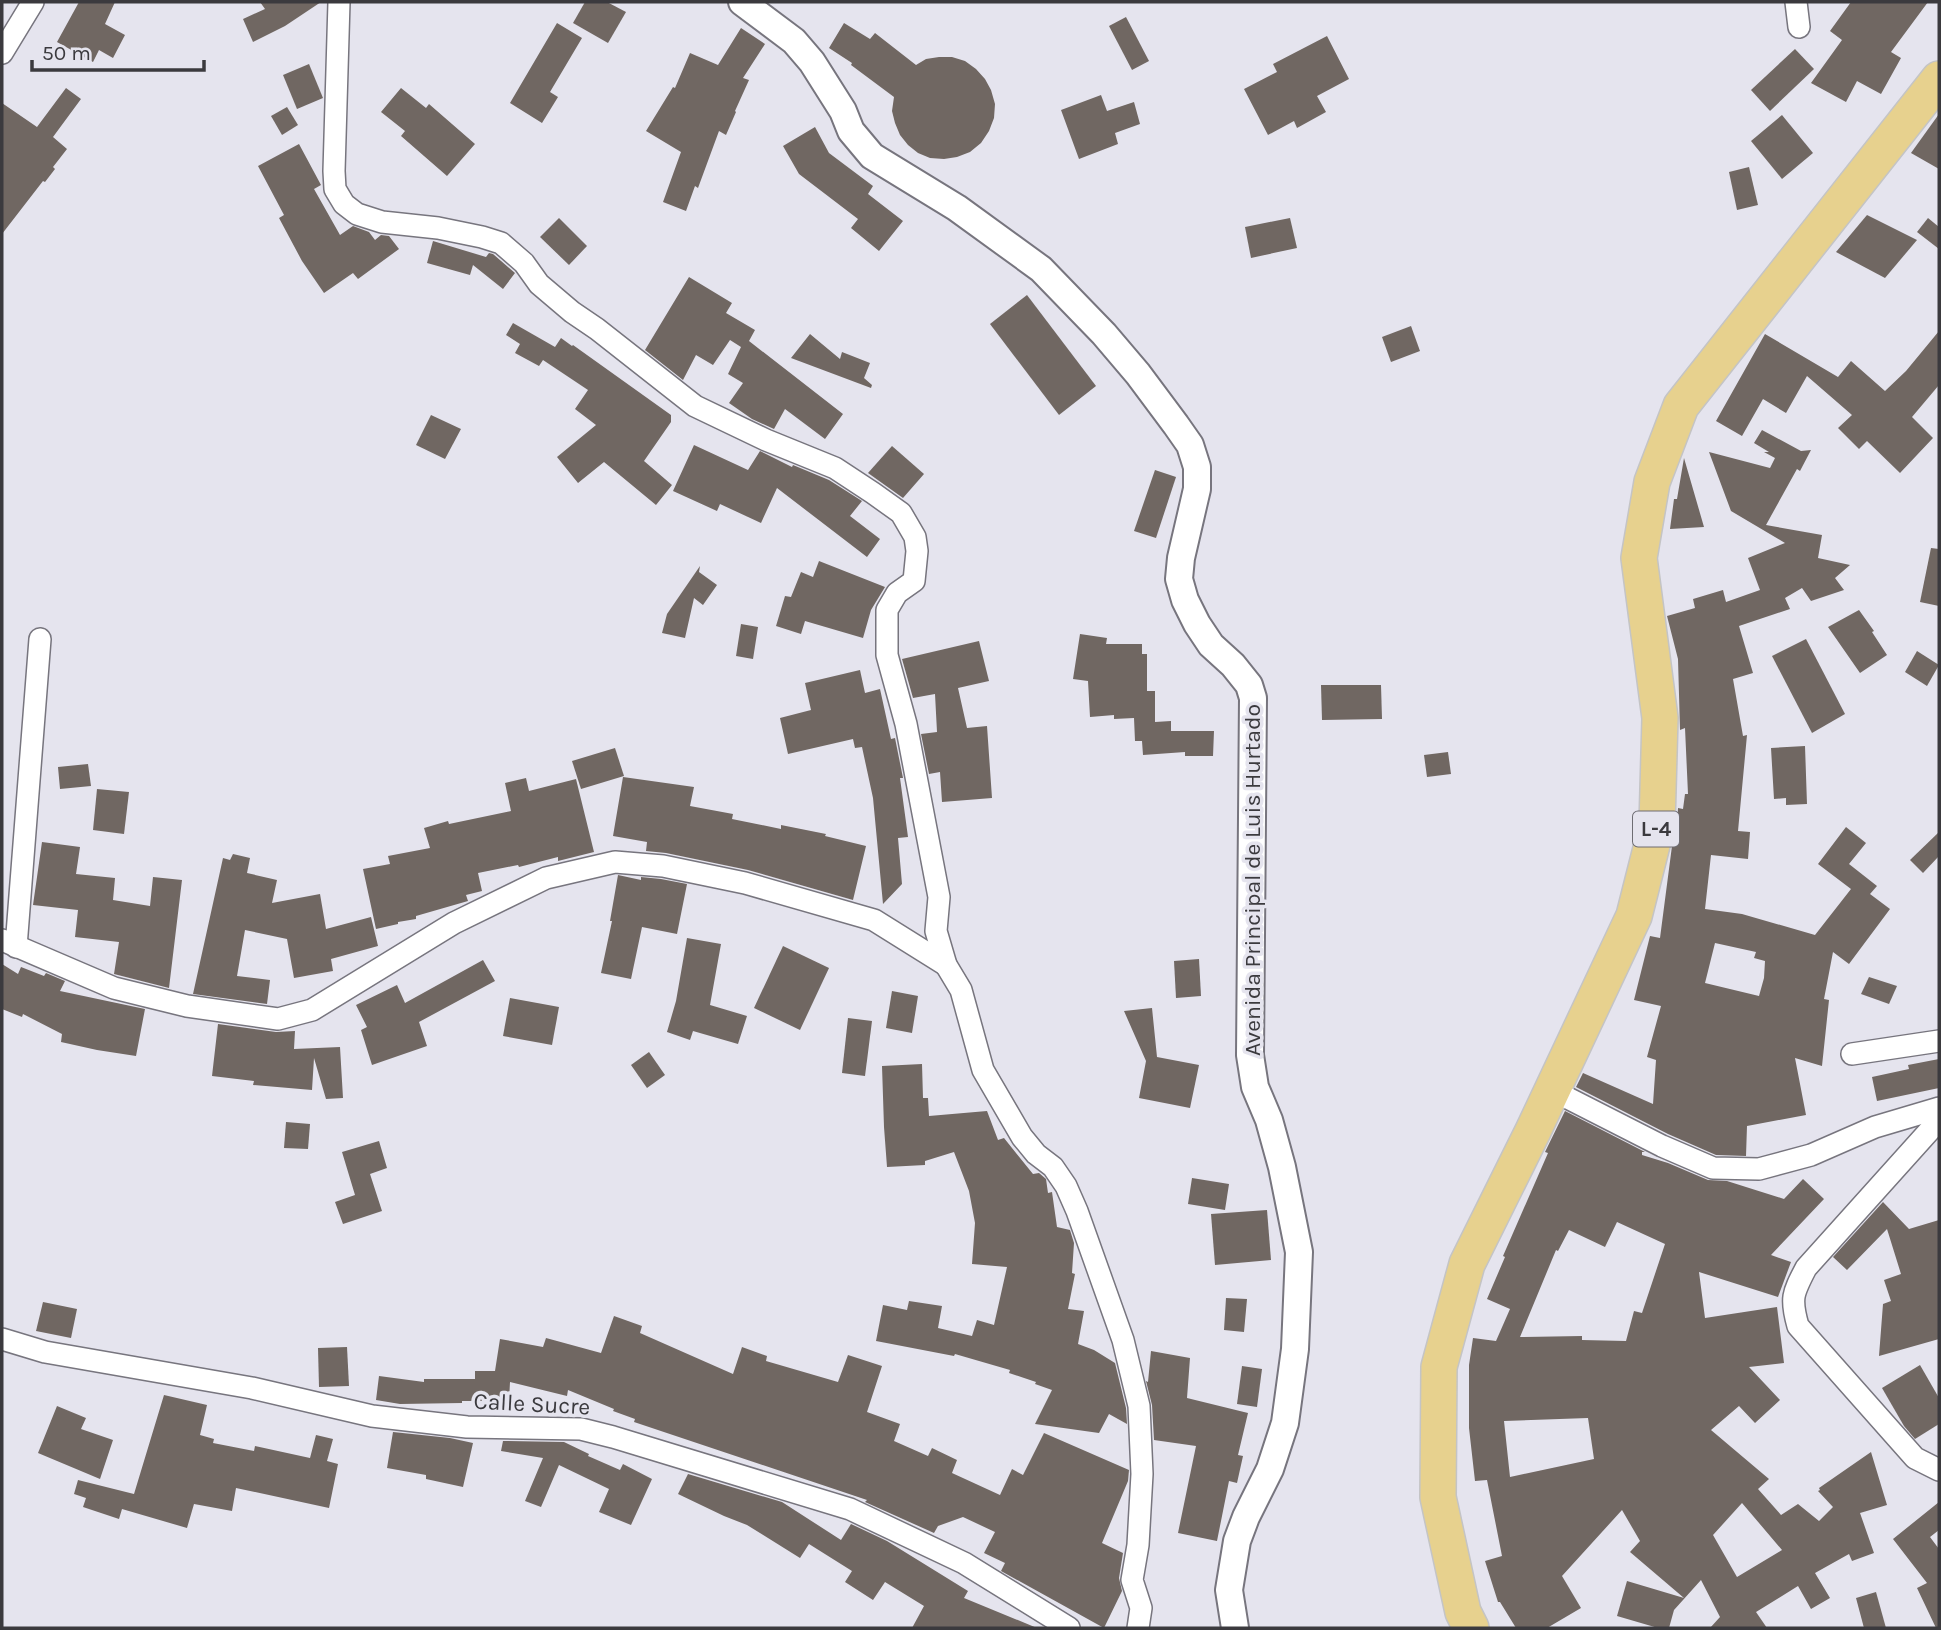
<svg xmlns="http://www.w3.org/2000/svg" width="1941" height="1630" font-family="Karla,sans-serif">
<rect width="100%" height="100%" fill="#e5e4ee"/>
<g fill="#706762" fill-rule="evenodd">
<polygon points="79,2 115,2 105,24 125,35 113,58 99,50 93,62 57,42"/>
<polygon points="260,2 321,2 285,26 253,42 243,19 265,9"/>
<polygon points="585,2 607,2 626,12 608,43 573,23"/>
<polygon points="1851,2 1928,2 1891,52 1901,58 1881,94 1857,81 1846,102 1811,83 1842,40 1830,31"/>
<polygon points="1126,17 1149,61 1132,70 1109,26"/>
<polygon points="557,23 582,38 550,92 558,97 542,123 510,103"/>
<polygon points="844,23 870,39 875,33 916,65 926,59 939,57 952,57 965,61 976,69 985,79 991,90 995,104 994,118 989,131 981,143 970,152 957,157 944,159 930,158 918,153 908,145 900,135 895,123 892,111 894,97 851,65 852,63 829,48"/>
<polygon points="741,28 765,44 743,78 749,80 735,111 736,112 726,135 719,131 698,188 695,186 686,211 663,202 681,152 646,131 673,87 675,88 690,53 718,65"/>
<polygon points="1327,36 1349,79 1317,96 1326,112 1297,128 1294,121 1268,135 1244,89 1277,72 1273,64"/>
<polygon points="1795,49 1814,69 1770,111 1751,90"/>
<polygon points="309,64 323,98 297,109 283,75"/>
<polygon points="66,88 81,99 53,137 67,149 53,167 55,169 45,182 43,181 2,234 2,103 37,127"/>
<polygon points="401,88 426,108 429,104 475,144 447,176 401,136 405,131 381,112"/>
<polygon points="1101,95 1107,111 1134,102 1140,124 1115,133 1118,144 1079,159 1061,110"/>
<polygon points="287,107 298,125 282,135 271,116"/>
<polygon points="1939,114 1939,169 1911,153"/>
<polygon points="1782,115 1813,153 1782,179 1751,141"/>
<polygon points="815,127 829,153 873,186 868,194 903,221 879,251 851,228 858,219 799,174 783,146"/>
<polygon points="299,144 321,185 314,189 340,235 353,226 369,232 375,240 381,235 389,236 399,249 358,279 353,273 324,293 302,261 279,218 284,215 258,166"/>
<polygon points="1749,167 1758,205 1737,210 1729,172"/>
<polygon points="1867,215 1917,240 1885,278 1836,252"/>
<polygon points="559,218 587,246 569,265 540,237"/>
<polygon points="1290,218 1297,248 1251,258 1245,227"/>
<polygon points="1928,218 1939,227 1939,249 1917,232"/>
<polygon points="433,241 486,257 489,253 493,254 515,273 503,289 473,265 470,275 427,263"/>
<polygon points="689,277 732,303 726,313 755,330 749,341 843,414 825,439 785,409 774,429 752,419 729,403 743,383 728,374 741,347 730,340 713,365 696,355 683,380 645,350"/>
<polygon points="1027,295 1096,386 1059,415 990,324"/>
<polygon points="513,323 555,347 561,338 572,346 573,345 671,415 671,422 644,461 672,485 656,505 604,462 578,483 557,457 596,425 575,409 588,390 543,360 539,366 515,353 520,344 506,335"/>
<polygon points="1411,326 1420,351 1391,362 1382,337"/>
<polygon points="1939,331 1939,385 1912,417 1933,438 1900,473 1867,441 1859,449 1838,428 1852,415 1807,376 1786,413 1763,399 1742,436 1716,421 1765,334 1838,377 1851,361 1885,391 1906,371"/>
<polygon points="810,334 840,359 842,352 870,363 864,378 872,385 871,388 791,358"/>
<polygon points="431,415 461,429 445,459 416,445"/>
<path d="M1762,430L1801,451L1811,450L1800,471L1797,469L1766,525L1822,535L1818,558L1850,565L1835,578L1844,590L1811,601L1802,588L1785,598L1790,609L1739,626L1753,673L1733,679L1743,736L1747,735L1738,831L1750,832L1748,859L1711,855L1705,909L1742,914L1815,935L1851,889L1818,864L1846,827L1866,843L1849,864L1877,886L1870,894L1890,909L1849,964L1833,952L1824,999L1829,1000L1822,1066L1795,1058L1806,1115L1747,1126L1746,1156L1716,1155L1668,1134L1576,1087L1583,1073L1653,1104L1656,1060L1647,1057L1661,1006L1634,1000L1650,936L1660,938L1672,846L1677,826L1678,808L1683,809L1685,794H1688L1685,728L1680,730L1678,659L1667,616L1695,608L1693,599L1723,590L1726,602L1760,590L1748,558L1785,543L1731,511L1709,452L1770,468L1775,458L1764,452H1769L1754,443ZM1715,943L1756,952L1754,958L1765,961L1764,978L1759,996L1705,983Z"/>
<polygon points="694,445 748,470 760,451 792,467 793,465 829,480 862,501 850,516 880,539 867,557 777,488 761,523 720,504 717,511 673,491"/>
<polygon points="892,446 924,474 903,498 868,473"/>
<polygon points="1684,458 1704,527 1670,529 1674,499 1677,499"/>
<polygon points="1155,470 1176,477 1156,538 1134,531"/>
<polygon points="1931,548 1939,549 1939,606 1920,602"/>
<polygon points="819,561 885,587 871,610 863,638 805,621 801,634 776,626 785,596 791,597 801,572 813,577"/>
<polygon points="700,566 699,572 717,585 703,605 694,598 685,638 662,633 667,614"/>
<polygon points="1859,610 1874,631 1872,632 1887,655 1860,673 1828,627"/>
<polygon points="741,624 758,627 753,659 736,656"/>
<polygon points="1080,634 1107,638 1106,644 1142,644 1142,654 1147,654 1147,691 1155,691 1155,722 1171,721 1171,731 1214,731 1213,756 1185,756 1185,752 1143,755 1142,741 1135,741 1134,718 1114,719 1114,715 1090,717 1088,681 1073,679"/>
<polygon points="1806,639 1845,714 1812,733 1772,656"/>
<polygon points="979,641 989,681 958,688 967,728 987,726 992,798 942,802 940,772 929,774 921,734 937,732 935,694 913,698 902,659"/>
<polygon points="1917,651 1939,665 1927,686 1905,672"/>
<polygon points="860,670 865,693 880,689 891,739 895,738 903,778 900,778 908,837 898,838 902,884 883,904 873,798 862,747 855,748 853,739 788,754 780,718 811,710 805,683"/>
<polygon points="1321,685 1381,685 1382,719 1322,720"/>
<polygon points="1805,746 1807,804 1786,805 1786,798 1774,799 1771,748"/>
<polygon points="615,748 624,776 581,789 572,761"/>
<polygon points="1448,752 1451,774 1427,777 1424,755"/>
<polygon points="88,764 91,786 60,789 58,767"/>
<polygon points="623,777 694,787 690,806 733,814 732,819 781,829 781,825 826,834 825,836 866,846 853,900 748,870 666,853 646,851 647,842 613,836"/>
<polygon points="526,778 529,791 576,779 594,852 558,861 558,857 519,867 518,865 478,873 482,891 466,895 468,901 416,916 416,919 398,922 398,924 376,929 363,869 390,864 388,856 430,848 424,828 448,821 449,824 511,811 505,783"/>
<polygon points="97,789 129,792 124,834 93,830"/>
<polygon points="1939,832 1939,856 1923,873 1910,860"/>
<polygon points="42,842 80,847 76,874 115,878 113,900 150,906 153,877 182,880 169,988 114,974 119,942 75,937 78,910 33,905"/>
<polygon points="233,854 250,858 247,873 277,880 272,903 320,894 326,929 371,917 378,946 331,959 333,971 294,978 287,939 245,930 237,976 270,980 267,1004 193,994 223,858 230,860"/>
<polygon points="618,875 641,880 641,877 661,879 687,884 677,934 642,927 631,979 601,973 612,921 610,921"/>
<polygon points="687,938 721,944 710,1005 747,1016 738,1044 693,1031 690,1040 667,1032 676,1001"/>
<polygon points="783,946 829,968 800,1030 754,1008"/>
<polygon points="1199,959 1201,996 1176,998 1174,961"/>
<polygon points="483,960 495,981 419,1022 427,1046 372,1065 361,1030 367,1027 356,1005 397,985 405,1003"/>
<polygon points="2,964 18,974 21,967 44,976 46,973 65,981 60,991 145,1009 136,1056 97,1050 61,1042 62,1034 23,1014 22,1017 2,1009"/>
<polygon points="1869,977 1897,986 1889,1004 1861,994"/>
<polygon points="892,991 918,996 912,1033 886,1028"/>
<polygon points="510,998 559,1007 552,1045 503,1036"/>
<polygon points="1152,1008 1157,1057 1199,1065 1190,1108 1139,1098 1146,1061 1124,1011"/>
<polygon points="848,1018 872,1021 865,1076 842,1073"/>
<polygon points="218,1024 276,1032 295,1031 294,1049 340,1047 343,1098 326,1099 314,1058 312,1090 253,1085 254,1081 212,1076"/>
<polygon points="649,1052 665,1075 647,1088 631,1065"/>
<polygon points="1939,1059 1939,1088 1877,1101 1872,1077 1909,1069 1908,1065"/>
<polygon points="922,1064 923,1098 928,1098 929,1116 987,1111 998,1140 1004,1138 1033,1174 1039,1173 1046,1179 1048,1193 1052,1192 1057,1227 1070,1230 1074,1243 1072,1273 1075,1274 1068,1309 1084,1311 1078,1344 1094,1350 1115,1363 1126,1408 1127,1424 1109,1414 1099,1433 1035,1424 1052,1390 1035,1384 1036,1382 1009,1373 1010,1370 955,1354 954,1356 876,1341 883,1305 907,1310 909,1301 942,1306 938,1328 972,1336 977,1320 994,1325 1007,1267 972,1264 975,1223 969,1191 954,1152 925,1161 925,1165 887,1167 884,1127 882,1066"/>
<path d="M1565,1111L1645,1152H1642V1155L1668,1163L1708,1180L1727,1181L1784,1199L1803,1179L1824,1199L1771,1255L1791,1262L1778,1297L1699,1272L1705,1318L1777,1307L1784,1363L1749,1367L1780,1400L1755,1423L1739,1406L1711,1430L1769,1479L1758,1489L1781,1515L1798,1504L1819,1521L1833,1507L1818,1491L1820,1490L1819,1488L1871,1452L1887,1505L1860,1513L1874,1553L1852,1561L1849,1554L1815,1573L1830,1598L1811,1609L1798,1586L1756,1612L1767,1628H1710L1720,1617L1701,1580L1674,1610L1669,1628H1658L1617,1616L1627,1581L1684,1598L1630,1552L1640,1541L1622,1510L1562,1576L1581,1608L1547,1628H1516L1500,1602H1498L1485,1561L1502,1556L1487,1480L1475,1481L1469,1428V1365L1473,1338L1496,1341L1510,1309L1487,1299L1505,1257L1503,1256L1548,1153L1545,1152ZM1617,1222L1665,1244L1642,1313L1634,1311L1626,1341L1582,1340V1336L1520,1337L1556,1250L1558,1251L1569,1230L1605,1247ZM1588,1418L1594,1459L1510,1477L1504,1421ZM1742,1503L1782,1550L1737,1577L1713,1535Z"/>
<polygon points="286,1122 310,1124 308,1149 284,1148"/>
<polygon points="379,1141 387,1168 370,1174 382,1211 343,1224 335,1202 355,1195 342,1152"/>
<polygon points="1192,1178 1229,1184 1225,1210 1188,1204"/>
<polygon points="1883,1202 1909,1229 1939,1220 1939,1339 1879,1356 1883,1304 1891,1301 1884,1280 1901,1274 1887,1229 1847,1270 1833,1257"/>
<polygon points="1267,1210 1271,1260 1215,1265 1211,1214"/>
<polygon points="1226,1298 1247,1299 1244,1332 1224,1330"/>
<polygon points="43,1302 77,1309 71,1338 36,1331"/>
<polygon points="614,1316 642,1326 640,1333 733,1374 742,1347 767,1356 766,1361 838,1382 848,1355 882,1366 867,1412 900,1424 894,1441 928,1456 932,1448 957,1460 952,1473 1000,1495 1012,1469 1023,1475 1044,1433 1129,1470 1128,1481 1102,1543 1123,1553 1119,1578 1122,1591 1104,1628 1001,1571 1005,1563 984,1553 995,1532 963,1517 938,1526 934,1533 865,1502 867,1500 634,1422 635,1419 613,1411 614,1409 568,1390 567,1396 510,1382 509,1401 462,1401 462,1403 400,1404 376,1400 379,1376 424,1382 424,1379 475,1379 475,1371 495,1371 500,1339 543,1347 546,1338 601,1353"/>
<polygon points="347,1347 349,1386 319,1387 318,1348"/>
<polygon points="1151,1351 1190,1358 1187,1398 1248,1413 1238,1455 1243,1456 1237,1483 1229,1481 1217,1541 1178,1533 1196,1446 1154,1440 1152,1405 1146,1381 1148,1382"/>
<polygon points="1920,1365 1939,1398 1939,1424 1915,1439 1904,1426 1882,1388"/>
<polygon points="1242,1366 1262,1369 1257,1407 1237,1404"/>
<polygon points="164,1395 207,1405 200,1435 214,1439 213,1443 254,1451 255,1446 310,1458 316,1435 333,1439 327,1461 338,1464 329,1508 236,1488 232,1511 194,1504 187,1528 122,1509 119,1519 83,1507 86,1498 74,1494 78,1480 134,1494"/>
<polygon points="57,1406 86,1418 81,1429 113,1440 100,1479 38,1453"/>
<polygon points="393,1432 450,1438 473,1443 463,1487 426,1479 426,1475 387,1468"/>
<polygon points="503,1441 564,1442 589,1454 588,1456 620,1470 623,1464 652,1479 631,1525 599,1512 609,1489 559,1465 541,1507 525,1501 543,1458 501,1451"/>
<polygon points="688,1474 782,1502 841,1540 851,1524 887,1541 968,1591 964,1598 1037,1628 912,1628 924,1606 885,1582 873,1600 845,1582 852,1571 809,1544 800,1558 747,1525 724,1516 678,1494"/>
<polygon points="1939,1502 1939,1530 1930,1537 1939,1549 1939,1628 1936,1628 1917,1588 1927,1583 1893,1539"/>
<polygon points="1876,1592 1886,1628 1864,1628 1856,1598"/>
</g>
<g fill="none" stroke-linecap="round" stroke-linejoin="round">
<g stroke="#77757e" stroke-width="24">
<g id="minor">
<polyline points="339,2 334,171 335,189 344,204 357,214 382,222 438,228 482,237 501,243 524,263 539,284 572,312 597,329 695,406 766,440 835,468 873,493 901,513 915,537 917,551 914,581 897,593 887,610 887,655 906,724 939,897 936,931 946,965 961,990 983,1070 1022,1137 1036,1154 1053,1167 1066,1186 1077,1211 1123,1340 1139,1406 1142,1474 1138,1545 1132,1580 1141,1608 1138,1628"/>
<polyline points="1796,2 1799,27"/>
<polyline points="2,53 33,2"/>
<polyline points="2,940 114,988 187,1006 278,1019 312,1010 454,923 546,878 615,862 663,866 745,883 874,920 946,965"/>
<polyline points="16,947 40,639"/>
<polyline points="1852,1054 1939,1041"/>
<polyline points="1552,1090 1662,1146 1713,1168 1759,1169 1811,1155 1875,1127 1939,1108"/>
<path d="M1939,1120L1806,1268C1793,1293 1790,1298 1798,1326L1915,1458L1939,1470"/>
<polyline points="2,1339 45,1352 252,1388 372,1416 467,1427 581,1429 613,1437 850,1509 964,1563 1069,1628"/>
</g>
</g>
<g stroke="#77757e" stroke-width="30">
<polyline id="tertiary" points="742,2 794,41 812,62 843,111 851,131 872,156 957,208 1041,269 1104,334 1138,374 1176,425 1190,445 1197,467 1197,489 1181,558 1179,579 1185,600 1197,624 1211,645 1233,665 1249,685 1253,698 1250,1055 1255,1087 1269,1120 1282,1167 1299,1252 1295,1349 1285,1423 1270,1469 1246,1517 1237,1541 1229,1590 1235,1628"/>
</g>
<g stroke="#c4c4c5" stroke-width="38">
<polyline id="primary" points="1471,1628 1463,1612 1438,1497 1439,1367 1467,1264 1533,1131 1634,916 1657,825 1660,718 1639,558 1652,482 1681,406 1939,79"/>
</g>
<use href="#minor" stroke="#fff" stroke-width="21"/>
<use href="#tertiary" stroke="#fff" stroke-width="26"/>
<use href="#primary" stroke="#e7d18e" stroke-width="35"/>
</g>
<g text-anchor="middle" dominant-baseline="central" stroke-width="7" stroke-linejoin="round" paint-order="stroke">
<rect fill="#e5e4ee" stroke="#6e6d73" stroke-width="2" x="1633" y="811.5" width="46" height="35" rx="5"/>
<g font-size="21" font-weight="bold" fill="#3b3a3e">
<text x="1656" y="829">L-4</text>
</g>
<g font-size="23" fill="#3b3a3e" stroke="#e5e4ee">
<text transform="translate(1252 880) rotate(-90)">Avenida Principal de Luis Hurtado</text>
<text transform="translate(532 1404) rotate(3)">Calle Sucre</text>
</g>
</g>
<rect width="1941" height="1630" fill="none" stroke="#3b3a3e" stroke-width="7"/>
<path d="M32 60v10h172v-10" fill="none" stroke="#3b3a3e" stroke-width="3.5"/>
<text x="42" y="60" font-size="21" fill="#3b3a3e" stroke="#e5e4ee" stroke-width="5" paint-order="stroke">50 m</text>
</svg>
